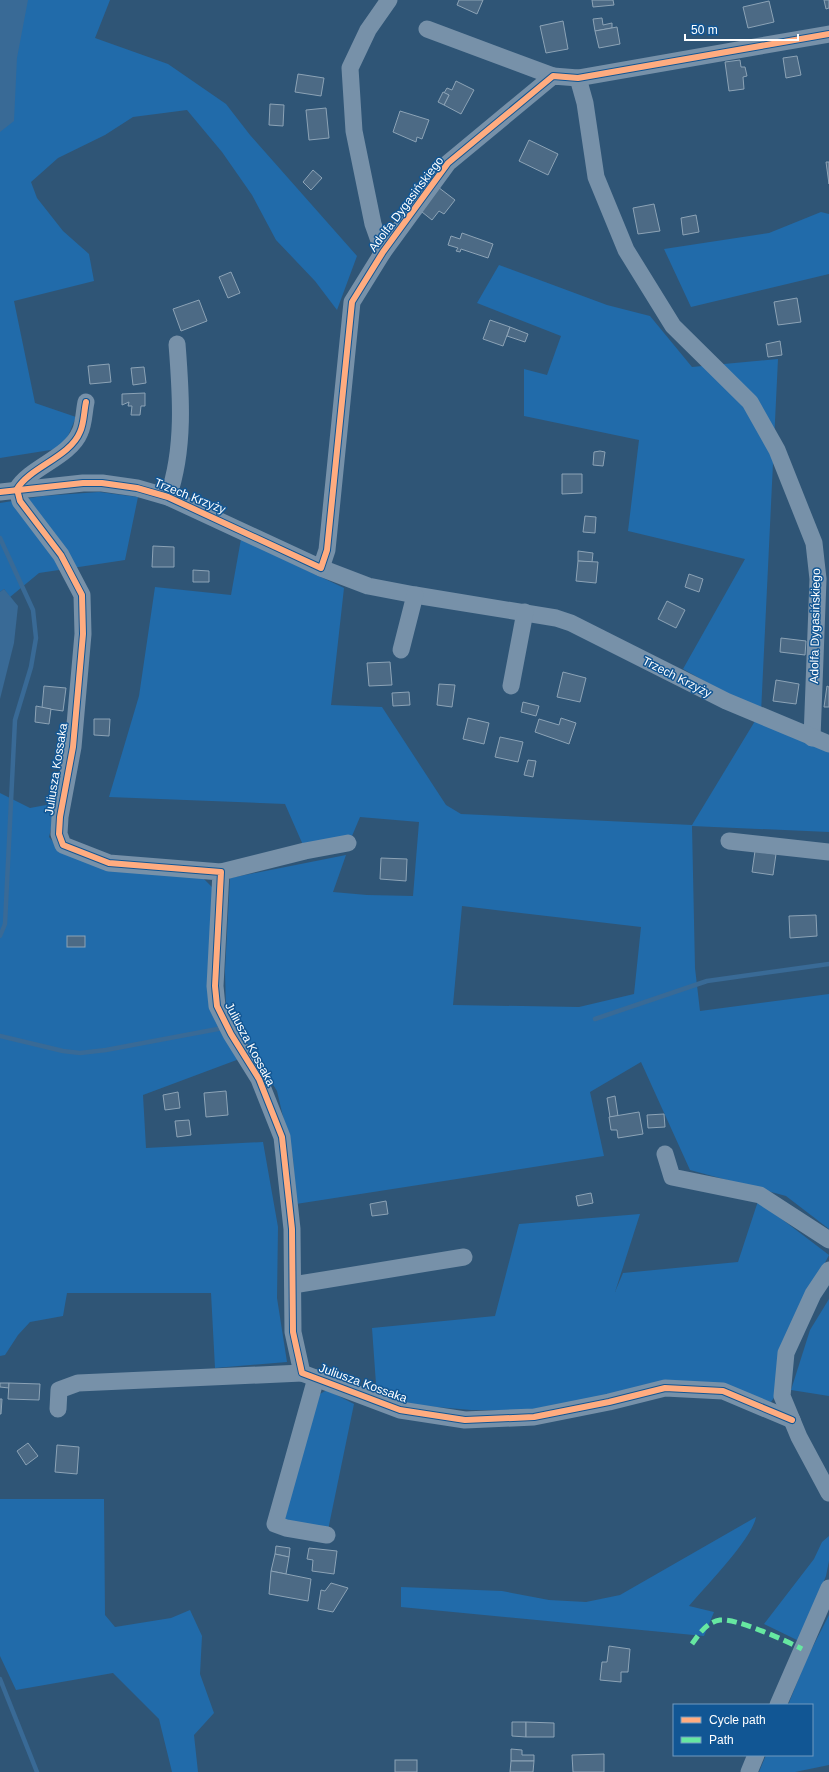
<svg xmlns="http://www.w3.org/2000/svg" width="829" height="1772" font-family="Helvetica,sans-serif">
<rect width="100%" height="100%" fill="#2f5576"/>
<g fill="#216baa" fill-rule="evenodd">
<polygon points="0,0 110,0 95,38 168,64 226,104 250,135 357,256 337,310 315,281 276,240 252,195 222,152 187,110 133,117 105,135 58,158 31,182 37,198 63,231 89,254 94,281 14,301 35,403 76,417 63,448 0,458"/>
<polygon points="821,212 829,214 829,274 691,307 664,249 769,233"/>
<polygon points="499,265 607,305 650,316 692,367 778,359 761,713 683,669 745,559 628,531 639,440 524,416 524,369 547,375 561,336 477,303"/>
<polygon points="99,492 138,497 125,560 39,573 10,597 4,589 0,592 0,503 43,496"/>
<path d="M241,539L344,588L331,705L382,707L446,805L461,814L692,825L755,721L829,750V832L692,826L695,968L700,1011L829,994V1229L786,1196L690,1170L641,1062L590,1092L604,1156L296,1204L293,1159L277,1091L226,1009L225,971L230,878L346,855L333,892L367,895L413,896L419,822L360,817L352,836L303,845L285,804L109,797L139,696L155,587L231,595ZM462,906L641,927L634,994L579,1007L453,1005Z"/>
<polygon points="0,793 30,808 57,803 49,837 60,850 202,877 213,888 209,1000 242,1058 143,1095 146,1148 263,1142 278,1227 277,1298 287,1362 215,1368 211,1293 67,1293 63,1316 30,1322 18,1335 5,1355 0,1356"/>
<polygon points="758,1201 829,1255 780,1350 778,1392 771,1402 724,1386 625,1392 528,1410 471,1410 402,1404 377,1398 372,1328 495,1316 519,1224 640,1214 615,1292 623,1273 738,1262"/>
<polygon points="829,1299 829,1396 791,1390 810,1330"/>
<polygon points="327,1390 354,1404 327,1535 284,1521 318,1395"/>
<polygon points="0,1499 104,1499 105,1615 115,1627 171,1618 190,1610 202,1636 200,1674 214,1713 194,1735 198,1772 172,1772 159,1719 113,1673 16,1690 0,1656"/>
<path d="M756,1517C752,1539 705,1587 689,1606L714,1612L704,1636L401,1607V1587L502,1591L549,1600L586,1602L620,1595Z"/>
<polygon points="829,1536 829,1561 826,1576 799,1641 764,1624 814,1559 822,1542"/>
<polygon points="829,1615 829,1765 795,1772 759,1772 766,1755 812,1755 812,1705 788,1705 807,1658"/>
</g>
<g fill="#396a96">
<polygon points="0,0 28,0 17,58 14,121 0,132"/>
<polygon points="4,589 18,606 14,643 0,699 0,592"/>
</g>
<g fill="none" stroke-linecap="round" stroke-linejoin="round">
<g stroke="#396a96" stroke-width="4.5">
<polyline points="0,538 33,610 36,638 31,667 15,720 5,924 0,936"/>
<polyline points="595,1019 707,981 829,964"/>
<polyline points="0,1036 63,1051 80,1053 106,1050 223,1028"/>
<polyline points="0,1679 37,1772"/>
</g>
</g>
<g fill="#4c6a85" stroke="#8ca3b6">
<polygon points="459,0 483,0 477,14 457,5"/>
<polygon points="592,0 613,0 614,5 593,7"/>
<polygon points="824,0 829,0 829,8 826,9"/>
<polygon points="769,1 774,22 748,28 743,7"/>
<polygon points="602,18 603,25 612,23 612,28 595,31 593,19"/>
<polygon points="563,21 568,49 546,53 540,26"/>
<polygon points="617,27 620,44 599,48 595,31"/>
<polygon points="797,56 801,75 786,78 783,58"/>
<polygon points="740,60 741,67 745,67 747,76 743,77 744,89 729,91 725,62"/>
<polygon points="298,74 324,78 321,96 295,92"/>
<polygon points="456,81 474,90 461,114 444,105 449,95 444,93 447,88 452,90"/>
<polygon points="443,92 449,95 444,105 438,102"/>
<polygon points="270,104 284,105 283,126 269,125"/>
<polygon points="326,108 329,138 309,140 306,110"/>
<polygon points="400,111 429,120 422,139 417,137 416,142 393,132"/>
<polygon points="529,140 558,154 548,175 519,161"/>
<polygon points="826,162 829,162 829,184"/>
<polygon points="313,170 322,178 311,190 303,182"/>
<polygon points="434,184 455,200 444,214 439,211 432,220 417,208"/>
<polygon points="654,204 660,231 638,234 633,208"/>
<polygon points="696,215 699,232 683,235 681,218"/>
<polygon points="462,233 493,244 488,258 461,249 460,252 456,251 458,248 448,245 451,236 460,239"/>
<polygon points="231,272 240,293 228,298 219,277"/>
<polygon points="797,298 801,322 778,325 774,302"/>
<polygon points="199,300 207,321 181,331 173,309"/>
<polygon points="490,320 510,327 503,346 483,339"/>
<polygon points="510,327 528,334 525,342 507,336"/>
<polygon points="780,341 782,355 768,357 766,344"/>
<polygon points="109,364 111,382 90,384 88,366"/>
<polygon points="144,367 146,383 133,385 131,368"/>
<polygon points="145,393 145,406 141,406 140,415 131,415 132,406 128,406 129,402 122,405 122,394"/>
<polygon points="600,451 605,452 603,466 593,465 594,452"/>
<polygon points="562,474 582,474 582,493 562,494"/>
<polygon points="585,516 596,517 595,533 583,532"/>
<polygon points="153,546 174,547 174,567 152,567"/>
<polygon points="578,551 593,553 592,562 578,561"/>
<polygon points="578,561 598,562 596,583 576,581"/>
<polygon points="193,570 209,571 209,582 193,582"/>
<polygon points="689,574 703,579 699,592 685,587"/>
<polygon points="667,601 685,610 676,628 658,619"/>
<polygon points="781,638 806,641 805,655 780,652"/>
<polygon points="390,662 392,685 369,686 367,663"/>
<polygon points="563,672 586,678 580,702 557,697"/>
<polygon points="776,680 799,684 796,704 773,701"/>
<polygon points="439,684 455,685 452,707 437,705"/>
<polygon points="44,686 66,688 63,711 42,708"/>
<polygon points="827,686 829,687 829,707 824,707"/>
<polygon points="409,692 410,705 393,706 392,693"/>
<polygon points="523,702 539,706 536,716 521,712"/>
<polygon points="36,706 51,709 49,724 35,722"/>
<polygon points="468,718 489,723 484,744 463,739"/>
<polygon points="561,718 576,723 569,744 535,732 539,719 559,725"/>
<polygon points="94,719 110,719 109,736 94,735"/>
<polygon points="500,737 523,742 518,762 495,757"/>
<polygon points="528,760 536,761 533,777 524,775"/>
<polygon points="755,851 776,854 773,875 752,872"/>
<polygon points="381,858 407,859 406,881 380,879"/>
<polygon points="816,915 817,936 790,938 789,916"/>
<rect x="67" y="936" width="18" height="11"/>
<polygon points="226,1091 228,1115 206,1117 204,1093"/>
<polygon points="178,1092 180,1108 165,1110 163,1095"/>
<polygon points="615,1096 618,1116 610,1117 607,1098"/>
<polygon points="639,1112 643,1134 618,1138 617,1130 611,1130 609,1117"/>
<polygon points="664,1114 665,1127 648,1128 647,1115"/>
<polygon points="189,1120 191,1135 177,1137 175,1121"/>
<polygon points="591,1193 593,1203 578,1206 576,1196"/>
<polygon points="386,1201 388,1214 372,1216 370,1204"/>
<polygon points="0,1383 9,1383 9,1388 0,1387"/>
<polygon points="9,1383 40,1384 39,1400 8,1399"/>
<polygon points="0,1399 2,1399 1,1414 0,1414"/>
<polygon points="28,1443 38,1456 26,1465 17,1451"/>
<polygon points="57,1445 79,1447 77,1474 55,1472"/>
<polygon points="276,1546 290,1548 289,1557 275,1554"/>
<polygon points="309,1548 337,1551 334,1574 312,1571 313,1560 307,1559"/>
<polygon points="275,1554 289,1557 286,1574 271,1571"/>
<polygon points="271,1571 311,1579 308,1601 269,1594"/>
<polygon points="331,1583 348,1588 333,1612 318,1609 321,1590 325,1591"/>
<polygon points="609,1646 630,1649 628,1672 621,1672 621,1682 600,1680 602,1662 607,1662"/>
<polygon points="512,1722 526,1722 526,1737 512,1736"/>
<polygon points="526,1722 554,1723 554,1737 526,1737"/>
<polygon points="511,1749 522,1750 522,1755 534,1755 534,1761 511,1761"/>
<polygon points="604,1754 604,1772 573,1772 572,1755"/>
<rect x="395" y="1760" width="22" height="12"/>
<polygon points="511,1761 534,1761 533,1772 510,1772"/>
</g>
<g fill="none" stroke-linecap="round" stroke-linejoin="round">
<g stroke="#7791a9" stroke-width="17">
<polyline points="427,29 553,76"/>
<polyline points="578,78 585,103 596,177 626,250 673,326 750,402 777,450 814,543 818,579 812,738"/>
<polyline points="383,252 373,224 354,131 350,68 368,30 389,0"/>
<path d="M86,402C84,411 84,424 80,432C70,457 30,467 17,489L20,501L61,555L82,595L83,634L73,747L60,817L59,834L63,845L109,863L221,872L215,986L217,1006L231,1034L259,1079L282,1137L292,1229L293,1332L302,1373L400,1410L465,1420L534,1417L609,1402L665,1388L723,1391L792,1420"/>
<polyline points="0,492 83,483 102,483 137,488 168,497 321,568 368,586 415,595 556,618 571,623 726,701 829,744"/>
<path d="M168,497C185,449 181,394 177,344"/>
<polyline points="321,568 327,550 352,302 383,252 448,163 553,76 578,78 829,34"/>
<polyline points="401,650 415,595"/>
<polyline points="511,686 525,612"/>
<polyline points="729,841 829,852"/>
<polyline points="221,872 305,851 348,843"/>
<polyline points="665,1154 672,1177 760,1195 829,1240"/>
<polyline points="829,1270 813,1294 786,1353 782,1396 799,1437 829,1493"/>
<polyline points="293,1285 464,1257"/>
<polyline points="316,1378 275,1524 286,1528 327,1535"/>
<polyline points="58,1409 59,1390 78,1383 302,1373"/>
<polyline points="778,1705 829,1588"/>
<polyline points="749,1772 756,1755"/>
</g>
<path stroke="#66e7a1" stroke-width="5" stroke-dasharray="10 5" stroke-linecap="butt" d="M692,1644C699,1634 707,1622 720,1620C736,1618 787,1641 802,1649"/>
<g stroke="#115694" stroke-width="8">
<g id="cycleway">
<path d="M86,402C84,411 84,424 80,432C70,457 30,467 17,489L20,501L61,555L82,595L83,634L73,747L60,817L59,834L63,845L109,863L221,872L215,986L217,1006L231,1034L259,1079L282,1137L292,1229L293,1332L302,1373L400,1410L465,1420L534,1417L609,1402L665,1388L723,1391L792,1420"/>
<polyline points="0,492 83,483 102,483 137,488 168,497 321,568 327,550 352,302 383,252 448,163 553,76 578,78 829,34"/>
</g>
</g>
<use href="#cycleway" stroke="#ffac80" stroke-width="6"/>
</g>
<g text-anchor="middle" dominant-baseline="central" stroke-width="3" stroke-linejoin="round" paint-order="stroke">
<g font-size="12" fill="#fff" stroke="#115694">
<text transform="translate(406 204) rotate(-53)">Adolfa Dygasińskiego</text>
<text transform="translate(190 496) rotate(22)">Trzech Krzyży</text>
<text transform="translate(815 626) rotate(-89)">Adolfa Dygasińskiego</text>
<text transform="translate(677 677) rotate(27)">Trzech Krzyży</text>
<text transform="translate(56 769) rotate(-81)">Juliusza Kossaka</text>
<text transform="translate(250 1044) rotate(62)">Juliusza Kossaka</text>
<text transform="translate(363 1383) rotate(20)">Juliusza Kossaka</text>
</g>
</g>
<rect x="673" y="1704" width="140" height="52" fill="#115694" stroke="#709abf"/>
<rect x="681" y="1717" width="20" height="6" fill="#ffac80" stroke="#709abf"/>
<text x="709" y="1724" font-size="12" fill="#ffffff">Cycle path</text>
<rect x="681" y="1737" width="20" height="6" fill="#66e7a1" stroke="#709abf"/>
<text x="709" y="1744" font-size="12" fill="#ffffff">Path</text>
<path d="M685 34v6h113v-6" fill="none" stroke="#ffffff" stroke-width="2"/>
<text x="691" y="34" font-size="12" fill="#ffffff" stroke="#115694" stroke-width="3" paint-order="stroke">50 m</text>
</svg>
